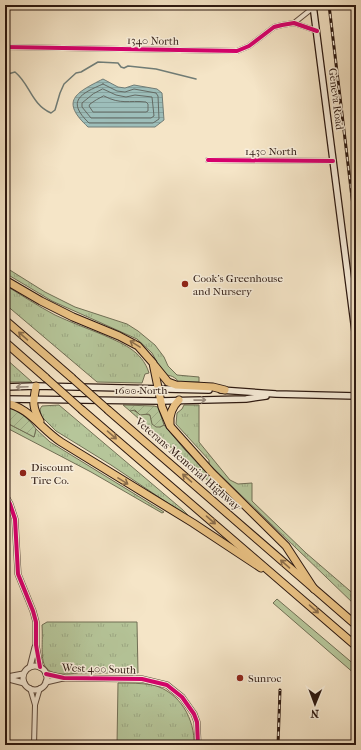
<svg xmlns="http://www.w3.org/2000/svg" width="361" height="750" font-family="'IM FELL French Canon',serif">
<defs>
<pattern id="grass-tufts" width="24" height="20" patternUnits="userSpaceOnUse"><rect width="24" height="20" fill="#b6c69a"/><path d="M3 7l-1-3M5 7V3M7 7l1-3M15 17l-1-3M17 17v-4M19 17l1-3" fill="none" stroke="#9da984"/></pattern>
<pattern id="garden-furrows" width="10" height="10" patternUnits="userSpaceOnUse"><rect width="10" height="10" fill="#b6c69a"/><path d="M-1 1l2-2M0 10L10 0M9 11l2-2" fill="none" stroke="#9da984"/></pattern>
<pattern id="water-rules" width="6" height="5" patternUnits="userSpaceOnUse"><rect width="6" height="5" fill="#9dbeba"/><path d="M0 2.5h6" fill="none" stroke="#87a39f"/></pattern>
</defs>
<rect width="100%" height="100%" fill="#f5e5c7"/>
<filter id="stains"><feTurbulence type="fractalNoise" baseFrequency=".005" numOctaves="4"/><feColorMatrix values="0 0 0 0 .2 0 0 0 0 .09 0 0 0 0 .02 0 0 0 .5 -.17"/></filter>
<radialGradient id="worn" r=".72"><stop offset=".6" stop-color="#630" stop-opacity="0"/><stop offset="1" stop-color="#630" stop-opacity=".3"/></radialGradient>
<g fill="url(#grass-tufts)" stroke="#716f55">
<path d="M5,267L45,292L75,307L127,324L138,331L155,345L164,357L168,366L177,375L199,377V382H179C175,377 171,375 164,375L152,353L137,339L52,301L5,273Z"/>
<path d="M5,285C21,295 38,306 55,315C70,322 86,328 101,334C121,343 142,350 149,373L145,374L142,383L97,382L5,304Z"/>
<polygon points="5,358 32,382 5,382"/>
<polygon points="59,405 183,510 188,515 187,516 111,465 56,431 41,416 40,409 42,406"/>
<polygon points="184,405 199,405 199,442 230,480 238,484 252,483 252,501 306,553 356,596 356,606 209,464 209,460 176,424 177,413 182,409"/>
<polygon points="133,410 138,413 150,415 152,422 160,427 164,425 185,450 241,508 240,509 130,411"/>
<polygon points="5,422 34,437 36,429 50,442 164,512 162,513 91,472 5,427"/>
<polygon points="277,599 356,666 356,675 273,603"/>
<path d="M47,622H137L138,673H78C33,679 44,658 42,625Z"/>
<path d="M118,683C129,683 141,683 153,685C180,692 195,719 194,745H117Z"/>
</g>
<g fill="url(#garden-furrows)" stroke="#716f55">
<polygon points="123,405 154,406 158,407 164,425 160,427 156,427 152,424 150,415 148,414 140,415 135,410 130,411"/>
<path d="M5,407C19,409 28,418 36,429L34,437L5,422Z"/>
</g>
<path fill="url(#water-rules)" stroke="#707c76" d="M103,79L118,87L125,88L134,85L157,89L162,93L164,120L155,127H88C60,101 75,93 103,79Z"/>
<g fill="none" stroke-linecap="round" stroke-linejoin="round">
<g stroke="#646b65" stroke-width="1">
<path d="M103,84L117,91L125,92L134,89L156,93L158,96L159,119L153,123H89C66,101 80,94 103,84Z"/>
<polygon points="103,89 116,95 126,97 135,95 152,97 154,116 151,118 91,118 82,107 82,103 93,94"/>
<path d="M104,96C121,105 129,100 146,102L148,104V111L146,112H93L89,106L90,104L96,100Z"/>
</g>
<path stroke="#707c76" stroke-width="1.5" d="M5,80L8,74L15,72C30,84 31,104 51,113L55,110L60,93L64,84L76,73L81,72L98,62L118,63L121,67L124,68L128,66L156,69L196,79"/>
<g stroke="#5e4b3e" stroke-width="6">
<g id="minor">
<polyline points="294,23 314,7"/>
<polyline points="5,47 237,51 249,46 274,27 282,25 294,23 317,31"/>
<polyline points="208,160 333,161"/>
<polyline points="30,688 35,705"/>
<polyline points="34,745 35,705 40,688"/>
</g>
</g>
<g stroke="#5e4b3e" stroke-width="7">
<g id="tertiary">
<polyline points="5,495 10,504 15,519 18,574 33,611 36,622 36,645 40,667"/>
<circle cx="35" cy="678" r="12"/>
<polyline points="30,667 35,647"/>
<polyline points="46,674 64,678 142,679 167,685 182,697 194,714 197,722 198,745"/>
<polyline points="7,677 23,674"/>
<polyline points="5,678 24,683"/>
<polyline points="46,682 63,678"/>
</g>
</g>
<g stroke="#2c1810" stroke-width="8">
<g id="secondary">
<polyline points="313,5 356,339"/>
<polyline points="5,387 36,386 209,390"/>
<polyline points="221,390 276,394 356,396"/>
<polyline points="5,399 161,401 246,399 266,396"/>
</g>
</g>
<g stroke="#2c1810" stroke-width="9">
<g id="motorway">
<polyline points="5,280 41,301 73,317 119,336 138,346 153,363 162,407 170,426 212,473 286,546 314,589"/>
<polyline points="5,320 72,378"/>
<polyline points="5,342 46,378"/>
<polyline points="155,366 168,382 176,385 213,387 225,390"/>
<path d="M36,386C33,402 32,407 40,421"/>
<path d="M5,403C29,407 41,429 61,442L193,523L261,568"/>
<polyline points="82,410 356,646"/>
<polyline points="108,410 356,625"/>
<path d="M170,424C169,414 172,407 179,400"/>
</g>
</g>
<use href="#minor" stroke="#f8eedb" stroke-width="4"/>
<use href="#tertiary" stroke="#f8eedb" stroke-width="5"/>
<use href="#secondary" stroke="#f8eedb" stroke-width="5.5"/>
<use href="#motorway" stroke="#eac284" stroke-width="7"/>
<g stroke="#2c1810" stroke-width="3">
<g id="rail">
<polyline points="329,5 356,231"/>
<polyline points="278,745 280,690"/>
</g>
</g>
<use href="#rail" stroke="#f8eedb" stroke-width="1.5" stroke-dasharray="4.5" stroke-linecap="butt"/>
<g stroke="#2c1810" stroke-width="9" stroke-linecap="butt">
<g id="motorway-bridge">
<polyline points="46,378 82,410"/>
<polyline points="72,378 108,410"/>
</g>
</g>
<use href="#motorway-bridge" stroke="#eac284" stroke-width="7"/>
<g stroke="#f8eedb" stroke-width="6">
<g id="cycleway">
<polyline points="5,47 237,51 249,46 274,27 282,25 294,23 317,31"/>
<polyline points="208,160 333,161"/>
<polyline points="5,495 10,504 15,519 18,574 33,611 36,622 36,645 40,667"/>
<polyline points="46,674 64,678 142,679 167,685 182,697 194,714 197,722 198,745"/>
</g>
</g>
<use href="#cycleway" stroke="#d6006c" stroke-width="4"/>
</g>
<defs><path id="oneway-shaft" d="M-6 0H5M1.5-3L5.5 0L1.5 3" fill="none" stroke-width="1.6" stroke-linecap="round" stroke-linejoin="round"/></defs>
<g stroke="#8b6d4a">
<use href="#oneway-shaft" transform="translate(23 336) rotate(-139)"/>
<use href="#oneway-shaft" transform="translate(135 344) rotate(-148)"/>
<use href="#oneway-shaft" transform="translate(112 435) rotate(41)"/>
<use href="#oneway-shaft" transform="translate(187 478) rotate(-139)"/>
<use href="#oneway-shaft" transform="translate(123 481) rotate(32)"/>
<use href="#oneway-shaft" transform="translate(211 520) rotate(41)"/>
<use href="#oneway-shaft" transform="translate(285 564) rotate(-139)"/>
<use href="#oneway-shaft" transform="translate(314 609) rotate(41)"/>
</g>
<g stroke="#9c8e80">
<use href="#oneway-shaft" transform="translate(22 387) rotate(178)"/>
<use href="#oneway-shaft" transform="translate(200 400) rotate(-1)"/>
</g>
<g fill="#8f2418" stroke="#f8eedb" stroke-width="1.5">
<circle cx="185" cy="284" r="4"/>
<circle cx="23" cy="473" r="4"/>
<circle cx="240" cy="678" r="4"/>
</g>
<g text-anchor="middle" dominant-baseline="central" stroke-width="3" stroke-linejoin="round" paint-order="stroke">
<g font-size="11" fill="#2c1810" stroke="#f8eedb">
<text transform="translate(153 41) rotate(1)">1340 North</text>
<text transform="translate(336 99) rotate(83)">Geneva Road</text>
<text x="271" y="151">1430 North</text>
<text x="141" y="390">1600 North</text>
<text transform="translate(188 464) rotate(41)">Veterans Memorial Highway</text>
<text transform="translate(99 669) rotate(2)">West 400 South</text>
</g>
<g font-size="11" fill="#2c1810" stroke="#f8eedb" text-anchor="start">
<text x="193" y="278">Cook's Greenhouse<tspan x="193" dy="13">and Nursery</tspan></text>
<text x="31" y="467">Discount<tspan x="31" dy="13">Tire Co.</tspan></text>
<text x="248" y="678">Sunroc</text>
</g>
</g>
<rect width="361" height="750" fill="none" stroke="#f5e5c7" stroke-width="20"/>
<rect x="6" y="6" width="349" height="738" fill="none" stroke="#2c1810" stroke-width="2"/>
<rect x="10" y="10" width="341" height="730" fill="none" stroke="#2c1810"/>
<g transform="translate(315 704) rotate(181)" stroke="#f8eedb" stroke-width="3" paint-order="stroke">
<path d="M0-3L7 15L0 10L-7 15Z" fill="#2c1810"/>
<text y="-6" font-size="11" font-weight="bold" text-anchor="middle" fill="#2c1810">N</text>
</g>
<rect width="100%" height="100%" filter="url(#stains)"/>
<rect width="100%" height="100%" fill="url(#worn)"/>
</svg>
